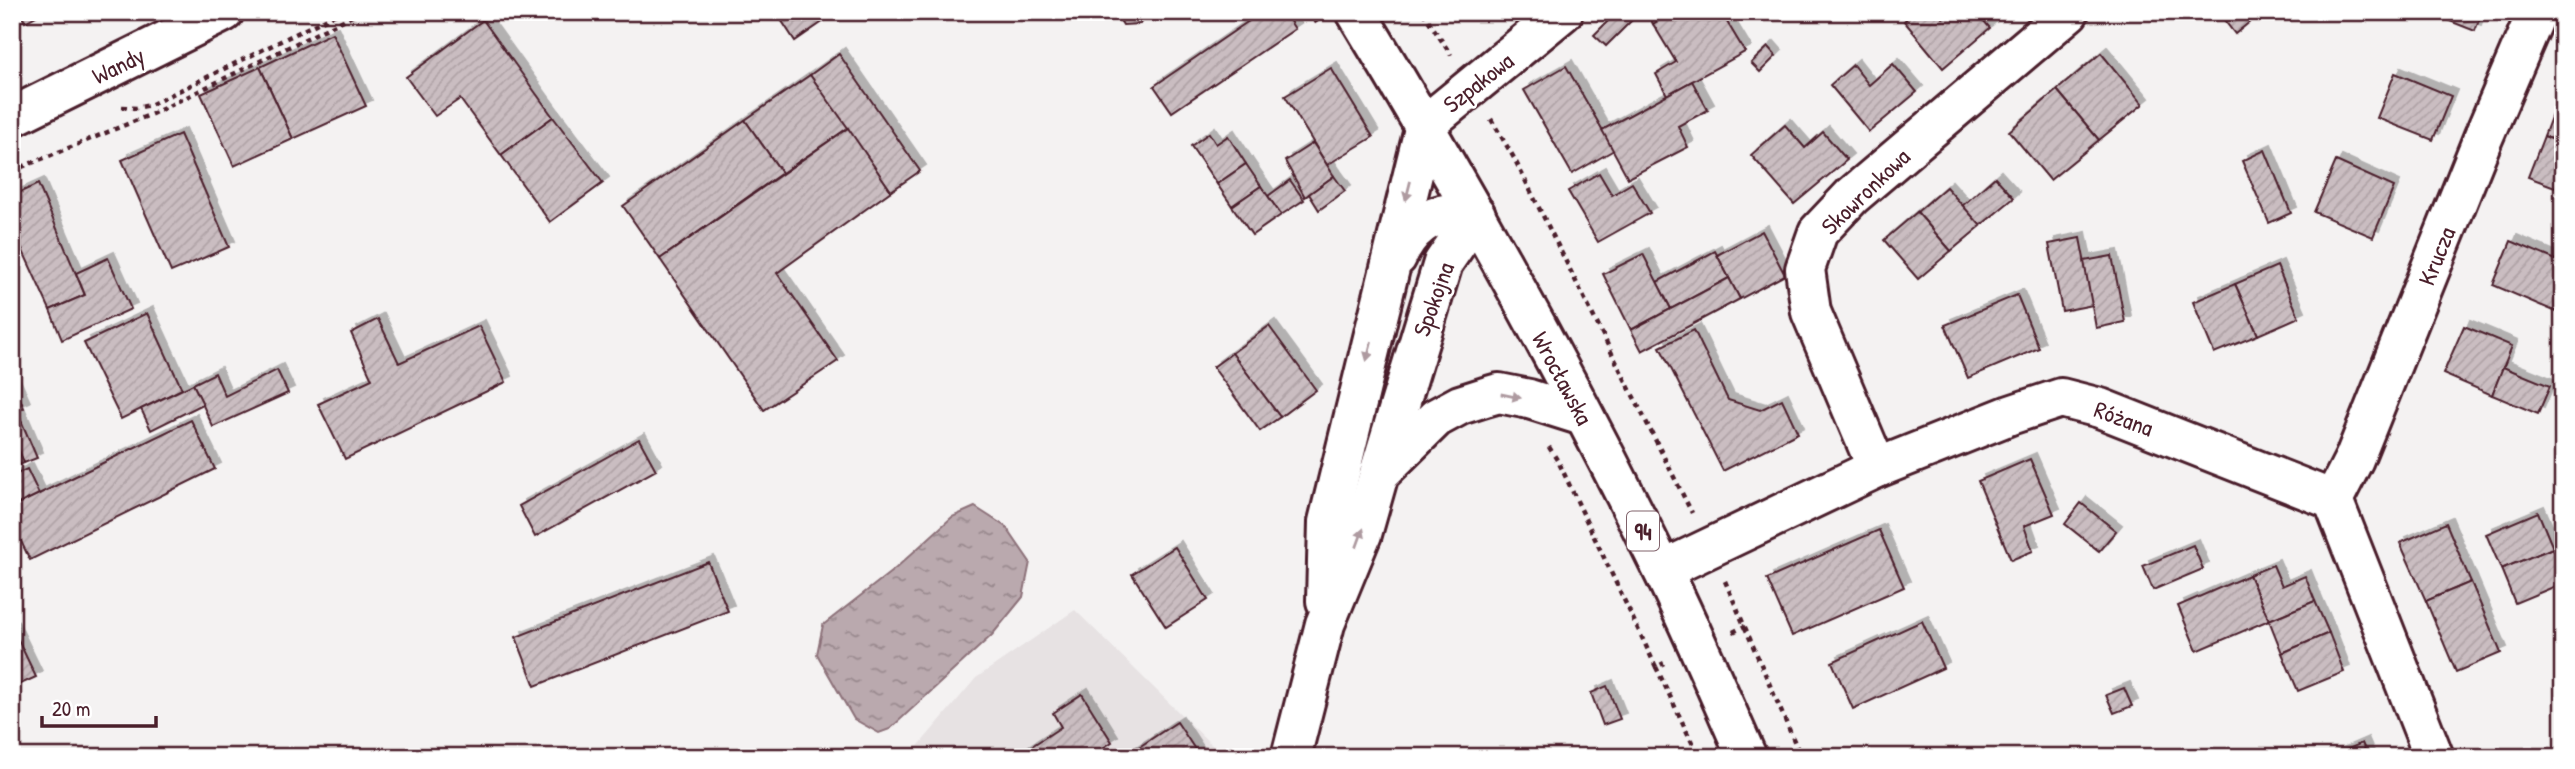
<svg xmlns="http://www.w3.org/2000/svg" width="2575" height="769" font-family="'Patrick Hand',sans-serif">
<defs>
<pattern id="water-ripples" width="26" height="14" patternUnits="userSpaceOnUse" patternTransform="scale(1.75)"><rect width="26" height="14" fill="#baa9ae"/><path d="M2 4q2-2 4 0t4 0M15 11q2-2 4 0t4 0" fill="none" stroke="#99898e"/></pattern>
<pattern id="building-hatch" width="6" height="6" patternUnits="userSpaceOnUse" patternTransform="scale(1.75)"><rect width="6" height="6" fill="#cabdc1"/><path d="M-1 1l2-2M0 6l6-6M5 7l2-2" fill="none" stroke="#afa2a6"/></pattern>
<filter id="shadow"><feDropShadow dx="6" dy="-6" stdDeviation="0" flood-color="#0004"/></filter>
</defs>
<rect width="100%" height="100%" fill="#f4f2f2"/>
<filter id="ink" filterUnits="userSpaceOnUse"><feTurbulence type="fractalNoise" baseFrequency=".0143" numOctaves="2"/><feDisplacementMap in="SourceGraphic" scale="14" xChannelSelector="R" yChannelSelector="G"/><feConvolveMatrix kernelMatrix="1 2 1 2 8 2 1 2 1" color-interpolation-filters="sRGB"/></filter>
<g filter="url(#ink)">
<polygon fill="#e7e2e3" points="1075,610 1224,757 909,757 976,678"/>
<polygon fill="url(#water-ripples)" stroke="#8d727a" stroke-width="2" points="975,507 1006,527 1030,562 1023,597 992,635 890,729 879,733 854,719 817,654 823,625 896,568 952,517"/>
<g fill="url(#building-hatch)" stroke="#4a1f2b" stroke-width="2" filter="url(#shadow)">
<polygon points="20,12 43,12 25,22"/>
<polygon points="776,12 837,12 795,41"/>
<polygon points="1115,12 1146,12 1140,24 1123,25"/>
<polygon points="1262,12 1284,12 1295,29 1172,112 1154,86"/>
<polygon points="1617,12 1638,14 1606,46 1594,35"/>
<polygon points="1647,12 1672,12 1653,24"/>
<polygon points="1672,12 1721,12 1745,52 1667,95 1656,74 1676,62 1653,24"/>
<polygon points="1914,12 1937,12 1943,18 1950,12 1976,12 1990,28 1943,68 1904,21"/>
<polygon points="2218,12 2254,12 2257,16 2235,34"/>
<polygon points="2427,12 2482,12 2475,31"/>
<polygon points="483,20 553,117 501,155 460,99 435,116 406,77"/>
<polygon points="332,33 366,106 293,139 260,67"/>
<polygon points="1768,47 1776,56 1760,72 1751,63"/>
<polygon points="2101,53 2143,104 2099,140 2057,90"/>
<polygon points="839,54 920,171 891,191 810,75"/>
<polygon points="1893,64 1917,92 1869,132 1830,85 1853,65 1869,85"/>
<polygon points="1566,66 1614,150 1572,174 1524,90"/>
<polygon points="260,67 293,139 234,166 201,94"/>
<polygon points="1331,68 1373,137 1327,165 1285,96"/>
<polygon points="2395,73 2451,96 2433,140 2377,118"/>
<polygon points="810,75 848,128 782,173 745,120"/>
<polygon points="1692,81 1708,110 1678,126 1688,147 1628,178 1602,130"/>
<polygon points="2057,90 2099,140 2050,180 2009,131"/>
<polygon points="2559,96 2563,98 2563,144 2544,136"/>
<polygon points="553,117 603,183 550,222 501,155"/>
<polygon points="745,120 782,173 660,259 623,206"/>
<polygon points="1785,125 1805,148 1823,132 1847,160 1794,204 1751,155"/>
<polygon points="848,128 891,191 777,273 838,361 764,410 660,259"/>
<polygon points="1209,133 1216,144 1228,136 1246,164 1217,184 1191,146"/>
<polygon points="180,134 229,247 171,272 122,160"/>
<polygon points="2544,136 2563,144 2563,190 2528,177"/>
<polygon points="1313,143 1334,176 1305,197 1285,161"/>
<polygon points="2265,150 2291,213 2269,223 2242,161"/>
<polygon points="2336,161 2394,187 2373,237 2314,212"/>
<polygon points="1246,164 1261,186 1232,206 1217,184"/>
<polygon points="1599,173 1612,195 1632,183 1650,213 1598,242 1568,191"/>
<polygon points="1334,176 1345,191 1319,210 1309,194"/>
<polygon points="1995,177 2014,198 1980,226 1962,206"/>
<polygon points="1290,180 1304,200 1281,215 1268,196"/>
<polygon points="38,184 85,295 50,310 12,227 12,196"/>
<polygon points="1261,186 1281,215 1252,235 1232,206"/>
<polygon points="1946,187 1981,226 1951,251 1917,212"/>
<polygon points="1917,212 1951,251 1918,279 1884,240"/>
<polygon points="1762,231 1785,275 1740,299 1717,255"/>
<polygon points="2080,238 2093,305 2062,311 2049,244"/>
<polygon points="2511,241 2563,263 2563,309 2561,314 2493,285"/>
<polygon points="1715,251 1729,278 1671,309 1657,282"/>
<polygon points="1643,254 1671,309 1631,330 1603,274"/>
<polygon points="2112,256 2125,322 2096,328 2084,261"/>
<polygon points="108,258 131,309 62,340 50,310 85,295 76,273"/>
<polygon points="2277,266 2299,317 2258,335 2235,284"/>
<polygon points="1729,278 1740,299 1642,351 1631,330"/>
<polygon points="2235,284 2258,335 2214,353 2193,302"/>
<polygon points="2017,295 2039,348 1968,378 1945,325"/>
<polygon points="147,313 182,389 121,419 84,343"/>
<polygon points="378,319 399,363 479,326 506,382 345,459 318,404 372,379 351,333"/>
<polygon points="1269,326 1316,390 1280,417 1232,353"/>
<polygon points="2464,326 2512,346 2492,395 2443,374"/>
<polygon points="1694,330 1728,400 1760,410 1782,399 1798,433 1723,471 1660,347"/>
<polygon points="1232,353 1280,417 1260,431 1213,367"/>
<polygon points="2503,367 2550,386 2538,414 2492,395"/>
<polygon points="277,370 288,393 213,427 193,384 215,373 225,396"/>
<polygon points="12,381 24,408 12,413"/>
<polygon points="193,384 203,404 151,430 141,409"/>
<polygon points="17,411 37,458 24,463 12,434 12,413"/>
<polygon points="191,420 215,469 30,560 12,523 12,507"/>
<polygon points="12,434 24,463 12,468"/>
<polygon points="639,439 656,470 535,537 519,506"/>
<polygon points="2030,459 2054,514 2024,526 2033,551 2011,560 1978,481"/>
<polygon points="27,469 39,494 12,507 12,476"/>
<polygon points="2081,503 2116,531 2099,551 2065,524"/>
<polygon points="2538,512 2553,548 2501,569 2486,534"/>
<polygon points="2446,523 2471,582 2426,601 2400,543"/>
<polygon points="1879,530 1904,587 1792,636 1767,579"/>
<polygon points="2193,545 2203,569 2153,590 2143,566"/>
<polygon points="1175,547 1208,600 1166,627 1132,574"/>
<polygon points="2553,548 2563,571 2563,583 2515,603 2501,569"/>
<polygon points="708,562 728,611 535,686 516,637"/>
<polygon points="2273,565 2282,586 2305,576 2315,601 2269,620 2249,575"/>
<polygon points="2249,575 2269,620 2197,651 2178,606"/>
<polygon points="2471,582 2501,653 2456,672 2426,601"/>
<polygon points="2315,601 2329,633 2282,653 2269,620"/>
<polygon points="1922,621 1943,668 1853,709 1832,662"/>
<polygon points="12,627 36,677 12,688"/>
<polygon points="2329,633 2344,672 2298,691 2282,653"/>
<polygon points="1607,686 1620,719 1603,725 1591,693"/>
<polygon points="2124,688 2132,706 2114,713 2106,695"/>
<polygon points="1082,694 1112,742 1089,757 1015,757 1061,727 1053,713"/>
<polygon points="1177,722 1200,757 1132,757 1130,753"/>
<polygon points="2362,743 2368,757 2330,757"/>
</g>
<g fill="none" stroke-linecap="round" stroke-linejoin="round">
<g stroke="#4a1f2b" stroke-width="44">
<g id="street">
<polyline points="12,117 224,12"/>
<polyline points="1425,125 1563,12"/>
<polyline points="1877,468 1811,312 1805,269 1818,232 1852,196 2069,12"/>
<polyline points="2333,500 2354,459 2483,138 2537,12"/>
<polyline points="1663,570 1877,468 2010,415 2061,398 2100,408 2333,500 2434,757"/>
</g>
</g>
<g stroke="#4a1f2b" stroke-width="44">
<g id="secondary">
<path d="M1380,470L1443,263L1476,215C1440,207 1412,222 1397,257"/>
<polyline points="1326,601 1328,522 1425,125"/>
<polyline points="1291,757 1325,624 1362,534 1379,474 1436,418 1460,405 1485,397 1499,393 1529,399 1583,416"/>
</g>
</g>
<g stroke="#4a1f2b" stroke-width="44">
<path id="primary" d="M1356,12C1466,193 1569,379 1662,569C1692,630 1719,694 1747,757"/>
</g>
<g stroke="#4a1f2b" stroke-width="4.5" stroke-dasharray="5 5" stroke-linecap="butt">
<polyline points="1310,12 1317,23"/>
<polyline points="1423,12 1451,55"/>
<polyline points="122,107 136,108 150,105 340,12"/>
<polyline points="1491,119 1514,158 1692,513"/>
<polyline points="12,171 152,114 360,12"/>
<polyline points="1549,447 1559,463 1656,667 1664,663"/>
<polyline points="1725,581 1801,757"/>
<polyline points="1733,632 1745,626"/>
<polyline points="1656,667 1699,757"/>
</g>
<use href="#street" stroke="#fff" stroke-width="38"/>
<use href="#secondary" stroke="#fff" stroke-width="38"/>
<use href="#primary" stroke="#fff" stroke-width="38"/>
</g>
<defs><path id="oneway-solid" d="M-6-.8H1V-3.2L6.5 0L1 3.2V.8H-6Z" transform="scale(1.75)"/></defs>
<g fill="#ae9aa0">
<use href="#oneway-solid" transform="translate(1408 191) rotate(104)"/>
<use href="#oneway-solid" transform="translate(1369 351) rotate(104)"/>
<use href="#oneway-solid" transform="translate(1511 396) rotate(11)"/>
<use href="#oneway-solid" transform="translate(1360 538) rotate(-70)"/>
</g>
</g>
<g text-anchor="middle" dominant-baseline="central" stroke-width="5" stroke-linejoin="round" paint-order="stroke">
<rect fill="#fff" stroke="#80626b" stroke-width="2" x="1627" y="511.5" width="32" height="39" rx="5"/>
<g font-size="23" font-weight="bold" fill="#4a1f2b">
<text x="1643" y="531">94</text>
</g>
<g font-size="24" fill="#4a1f2b" stroke="#fff">
<text transform="translate(118 65) rotate(-26)">Wandy</text>
<text transform="translate(1478 82) rotate(-38)">Szpakowa</text>
<text transform="translate(1865 191) rotate(-44)">Skowronkowa</text>
<text transform="translate(2436 256) rotate(-68)">Krucza</text>
<text transform="translate(1433 299) rotate(-70)">Spokojna</text>
<text transform="translate(1563 378) rotate(62)">Wrocławska</text>
<text transform="translate(2124 418) rotate(20)">Różana</text>
</g>
</g>
<rect width="2575" height="769" fill="none" stroke="#fff" stroke-width="42"/>
<rect x="21" y="21" width="2533" height="727" fill="none" stroke="#4a1f2b" stroke-width="2.5" filter="url(#ink)"/>
<path d="M42 716v10h114v-10" fill="none" stroke="#4a1f2b" stroke-width="3.5"/>
<text x="52" y="716" font-size="21" fill="#4a1f2b" stroke="#ffffff" stroke-width="5" paint-order="stroke">20 m</text>
</svg>
